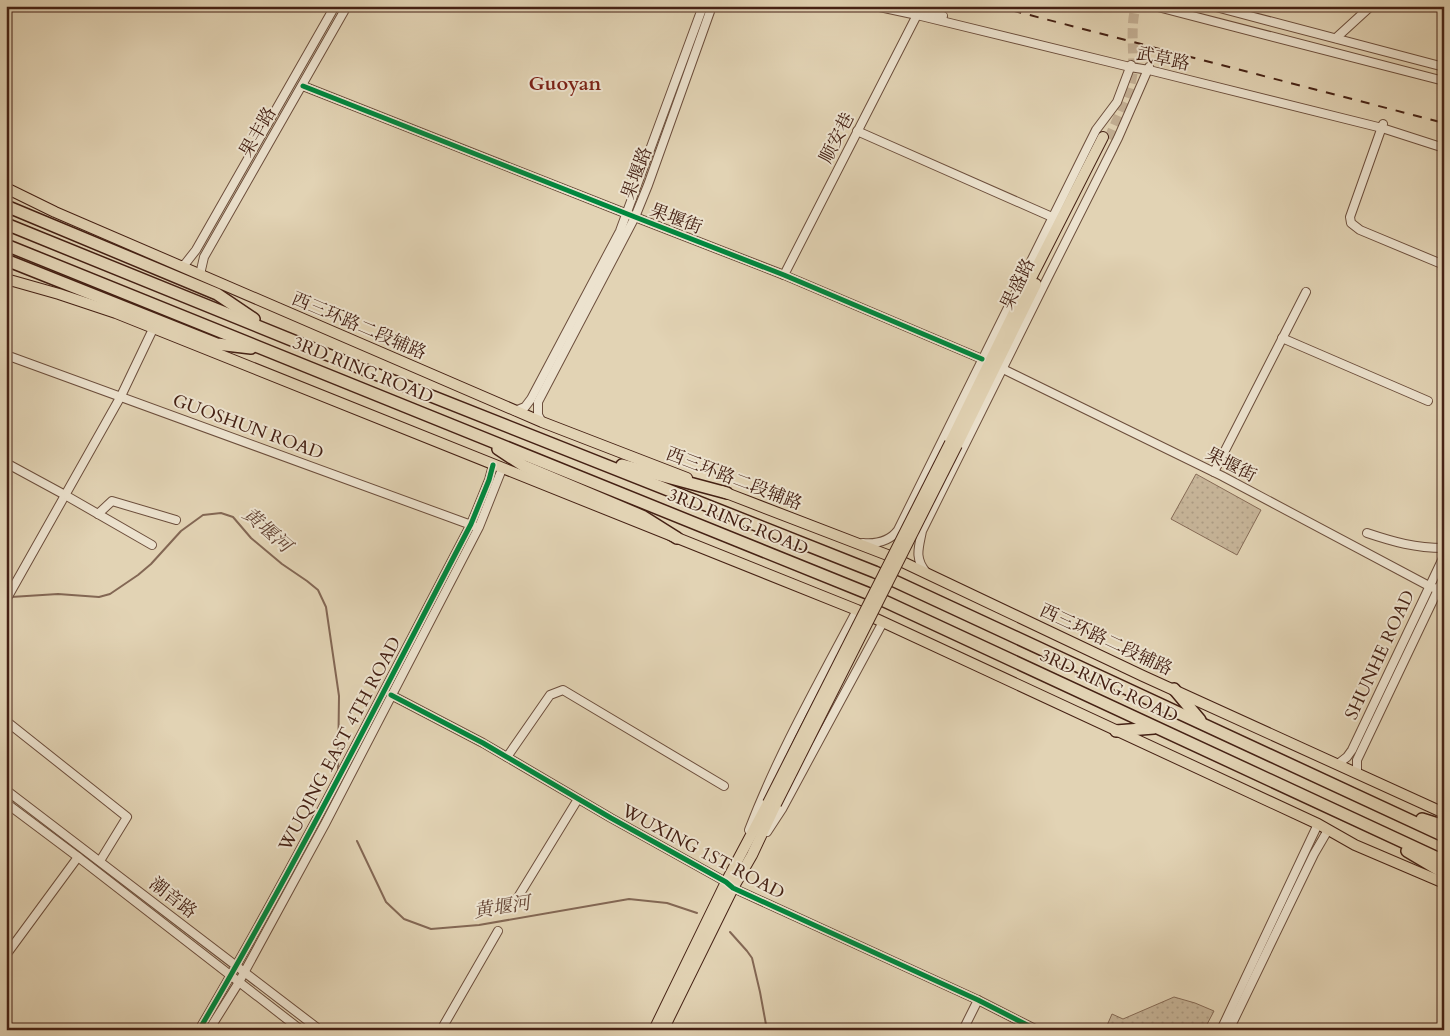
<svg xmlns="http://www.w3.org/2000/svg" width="1450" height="1036" font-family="Cardo,'Noto Serif SC',serif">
<defs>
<pattern id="park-dots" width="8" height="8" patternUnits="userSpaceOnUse" patternTransform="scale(1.25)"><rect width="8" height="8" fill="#c7b599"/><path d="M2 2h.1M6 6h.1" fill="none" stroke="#ac9b83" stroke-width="1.8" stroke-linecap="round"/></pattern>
</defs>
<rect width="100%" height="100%" fill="#e2d3b4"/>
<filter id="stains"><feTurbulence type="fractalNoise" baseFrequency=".004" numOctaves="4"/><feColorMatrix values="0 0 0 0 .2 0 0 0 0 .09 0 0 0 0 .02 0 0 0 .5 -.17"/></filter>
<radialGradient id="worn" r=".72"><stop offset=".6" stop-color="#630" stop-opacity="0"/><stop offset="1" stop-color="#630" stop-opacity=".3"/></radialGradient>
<g fill="url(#park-dots)" stroke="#866b56">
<polygon points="1196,474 1261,510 1237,555 1171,519"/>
<polygon points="1174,997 1195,1003 1214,1011 1204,1030 1105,1030 1112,1014 1123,1019"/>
</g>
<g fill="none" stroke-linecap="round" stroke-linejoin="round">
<g stroke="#836754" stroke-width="2">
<polyline points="11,597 58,594 99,597 110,594 138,575 151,564 181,531 203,515 221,513 233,517 251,538 282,564 307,581 318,590 326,607 339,696 338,771"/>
<polyline points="357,841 386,902 404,919 431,929 479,925 629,899 667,903 697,913"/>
<polyline points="730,932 747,951 752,958 760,992 767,1030"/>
</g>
<path stroke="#c3af94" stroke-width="10" stroke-dasharray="10 5" stroke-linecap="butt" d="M1109,139C1118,116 1131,93 1133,69C1134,48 1130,26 1136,6"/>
<g stroke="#6c4e3c" stroke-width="10">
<g id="minor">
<polyline points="875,6 917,15 1130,67 1149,70 1382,128 1444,148"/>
<polyline points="903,6 943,16"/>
<polyline points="1154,6 1444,81"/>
<polyline points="1212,6 1444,67"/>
<polyline points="1336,38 1371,6"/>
<polyline points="303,86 635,217 784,275 982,359"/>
<polyline points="1383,124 1350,217 1351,223 1360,230 1444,265"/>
<polyline points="857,131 1052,217"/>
<polyline points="180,266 185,264 196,250 335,6"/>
<polyline points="201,275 201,270 204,257 347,6"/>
<polyline points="784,275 917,15"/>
<polyline points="1282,338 1428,401"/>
<polyline points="6,355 474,526"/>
<polyline points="1003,369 1222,476 1429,586 1444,592"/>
<polyline points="515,411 525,407 531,399 620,231 703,6"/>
<polyline points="542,422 538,415 538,402 635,217 648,185 712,6"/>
<polyline points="6,463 65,495 152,545"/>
<polyline points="1214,472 1306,292"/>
<polyline points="98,514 112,501 176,520"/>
<path d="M1367,533C1394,542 1415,548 1444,548"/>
<path d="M863,543C876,544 890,541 898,530L1087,148L1096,130L1117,102L1131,65"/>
<path d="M926,572C914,558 919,547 922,531L1048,277L1118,138L1149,67"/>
<polyline points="6,600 121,396 153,329"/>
<polyline points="391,695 483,743 611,818 726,882 733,888 978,1000 1037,1030"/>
<polyline points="6,721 127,817 100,861"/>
<polyline points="507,757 550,695 563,690 724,786"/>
<polyline points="1338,764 1347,757 1352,750 1444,556"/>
<polyline points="1357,772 1357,760 1444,577"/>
<polyline points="6,790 320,1030"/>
<polyline points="6,803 78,857 301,1030"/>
<path d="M749,830C778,754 819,682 857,610"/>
<polyline points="767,832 782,809 883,622"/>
<polyline points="515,902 578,799"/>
<polyline points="6,955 78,857"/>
<path d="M199,1030C296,865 382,694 471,524L489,480L493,465"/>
<polyline points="209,1030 239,982 325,824 479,527 502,469"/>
<polyline points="441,1030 498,931"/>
<polyline points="963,1030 978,1000"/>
<polyline points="1221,1030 1318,824"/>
<polyline points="1229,1030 1314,854 1328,830"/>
</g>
</g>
<g stroke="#452114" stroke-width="12">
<g id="major">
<polyline points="6,188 55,212 542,422 687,478"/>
<polyline points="6,279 59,294 116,313 857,610 1318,824 1355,845 1444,883"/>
<polyline points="950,443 1023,294 1103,137"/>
<polyline points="957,445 1036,284"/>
<polyline points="721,491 890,556 1143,676 1444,813"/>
<polyline points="654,1030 726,882 768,803"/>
<polyline points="663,1030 733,888 752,855 776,804"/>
</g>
</g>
<g stroke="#452114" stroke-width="14">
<g id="highway">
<polyline points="6,206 217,294 254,319"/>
<polyline points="6,224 363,369 875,572 1444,836"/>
<polyline points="6,245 867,593 1444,861"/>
<polyline points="6,260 217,344 251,348"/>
<polyline points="498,449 524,466 642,516 677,538"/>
<polyline points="622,465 727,493"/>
<polyline points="1174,689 1200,720"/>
<polyline points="1116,731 1154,728"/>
<polyline points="1422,819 1444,826"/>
<polyline points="1407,851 1444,873"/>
</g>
</g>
<use href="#minor" stroke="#ece2ce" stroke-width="8"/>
<use href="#major" stroke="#e2d3b4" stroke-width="10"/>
<use href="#highway" stroke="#e2d3b4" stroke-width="11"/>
<polyline stroke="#452114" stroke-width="2" stroke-dasharray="9 9" stroke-linecap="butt" points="995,6 1444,123"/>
<g stroke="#452114" stroke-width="12" stroke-linecap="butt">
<g id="major-bridge">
<polyline points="768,803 950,443"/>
<polyline points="776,804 957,445"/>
</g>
</g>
<use href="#major-bridge" stroke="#e2d3b4" stroke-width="10"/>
<g stroke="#ece2ce" stroke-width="8">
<g id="cycleway">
<polyline points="303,86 635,217 784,275 982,359"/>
<polyline points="391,695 483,743 611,818 726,882 733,888 978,1000 1037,1030"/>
<path d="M199,1030C296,865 382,694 471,524L489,480L493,465"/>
</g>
</g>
<use href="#cycleway" stroke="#00873e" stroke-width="5"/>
</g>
<g text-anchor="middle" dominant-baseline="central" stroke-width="4" stroke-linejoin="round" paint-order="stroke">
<g font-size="18" fill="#452114" stroke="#ece2ce">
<text transform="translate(1163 59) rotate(12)">武草路</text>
<text transform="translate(258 132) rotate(-60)">果丰路</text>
<text transform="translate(837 138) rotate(-63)">顺安巷</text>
<text transform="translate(637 173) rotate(-69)">果堰路</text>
<text transform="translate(676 219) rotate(21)">果堰街</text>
<text transform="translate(1018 284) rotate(-64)">果盛路</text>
<text transform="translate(359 326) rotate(23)">西三环路二段辅路</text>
<text transform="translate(363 370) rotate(22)">3RD RING ROAD</text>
<text transform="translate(248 427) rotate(20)">GUOSHUN ROAD</text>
<text transform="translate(1231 465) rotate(27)">果堰街</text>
<text transform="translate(734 479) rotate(21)">西三环路二段辅路</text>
<text transform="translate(738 522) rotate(22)">3RD RING ROAD</text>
<text transform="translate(1106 640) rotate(25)">西三环路二段辅路</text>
<text transform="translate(1380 655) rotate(-65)">SHUNHE ROAD</text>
<text transform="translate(1109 686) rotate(25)">3RD RING ROAD</text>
<text transform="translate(340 744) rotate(-62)">WUQING EAST 4TH ROAD</text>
<text transform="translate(703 852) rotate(28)">WUXING 1ST ROAD</text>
<text transform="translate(173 898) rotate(38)">潮音路</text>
</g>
<g font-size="19" font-style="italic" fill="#644434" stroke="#ece2ce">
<text transform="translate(267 530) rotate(41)">黄堰河</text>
<text transform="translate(502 907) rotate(-9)">黄堰河</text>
</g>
<g font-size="20" font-weight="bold" fill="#7a1f14" stroke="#ece2ce">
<text x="565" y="83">Guoyan</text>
</g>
</g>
<rect width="1450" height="1036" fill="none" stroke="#e2d3b4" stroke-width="25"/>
<rect x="8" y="8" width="1435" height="1021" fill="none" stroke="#452114" stroke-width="2.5"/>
<rect x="12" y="12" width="1425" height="1011" fill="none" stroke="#452114"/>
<rect width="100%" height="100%" filter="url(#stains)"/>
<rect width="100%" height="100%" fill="url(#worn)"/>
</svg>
